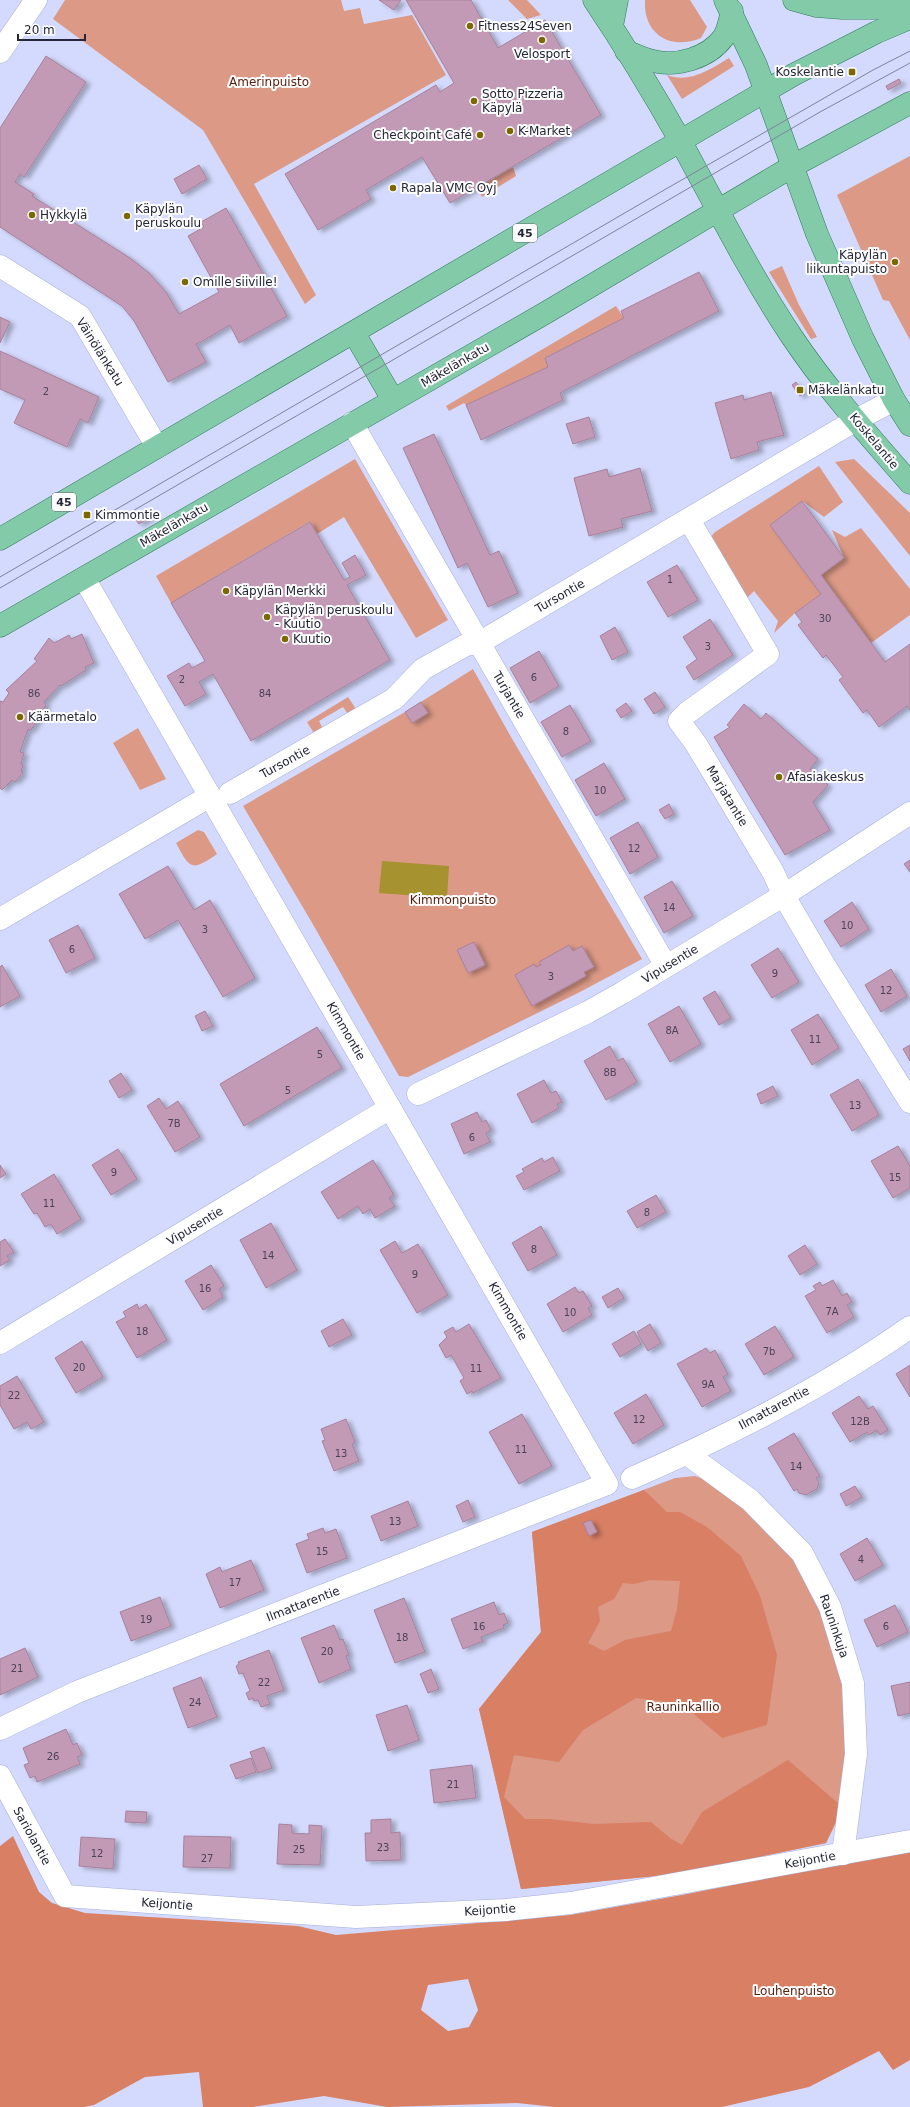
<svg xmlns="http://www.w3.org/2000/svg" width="910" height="2107" font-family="'DejaVu Sans',sans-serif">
<defs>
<filter id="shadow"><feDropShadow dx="4.5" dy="2.5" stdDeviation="2" flood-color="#0004"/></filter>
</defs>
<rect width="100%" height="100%" fill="#d4dafd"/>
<g fill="#db9986">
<polygon points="65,0 341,0 344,11 360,8 364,24 412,15 446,75 254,184 316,295 305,304 203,130 53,19"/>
<polygon points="508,0 527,0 541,15 527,19"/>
<path d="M645,0H690L707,27L701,38C670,51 643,34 645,0Z"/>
<path d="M729,58L734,66L682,99L667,75C689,84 711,69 729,58Z"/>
<polygon points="910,156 910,340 889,301 883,300 837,195"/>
<polygon points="513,167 516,176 482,197 477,188"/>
<polygon points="782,266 799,305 817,337 811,339 769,272"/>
<polygon points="616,306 624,318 545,358 548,367 466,405 464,403 449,411 446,406"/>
<polygon points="355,459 448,620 416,638 344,517 317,534 309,522 171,603 156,576"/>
<polygon points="854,459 910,513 910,556 835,462"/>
<polygon points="819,466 843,502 824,517 802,501 770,525 821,594 795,613 774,633 778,621 754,591 746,599 710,538 715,532"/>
<polygon points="861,528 910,589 910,615 871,643 821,575 844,558 832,530 845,537"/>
<polygon points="473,669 511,737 642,959 578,993 408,1077 399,1076 311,921 243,806 405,712"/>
<polygon points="348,697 358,712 350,717 343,707 319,721 325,733 317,738 307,722"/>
<polygon points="138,728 166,779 140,790 113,743"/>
<path d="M198,830L204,832L217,854C191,872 190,869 176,843Z"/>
<path d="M695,1476C716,1482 726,1493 743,1506C824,1570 860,1684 843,1785C842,1795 841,1807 838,1818C835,1826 830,1834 826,1843L677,1874L521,1889L479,1709L541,1632L532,1532L675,1478Z"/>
</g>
<g fill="#d87f64" fill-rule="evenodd">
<path d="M644,1490L667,1512H680L707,1527L741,1556L760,1596L777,1655L767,1725L722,1738L682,1704L636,1698L583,1730L559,1762L514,1755L504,1797L525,1819H549L594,1824L651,1822L670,1838L682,1845L702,1812L788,1760L840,1805L838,1817L826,1843L677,1874L521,1889L479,1709L541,1632L532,1532ZM650,1580L680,1581L677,1609L671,1631L625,1640L604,1651L588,1643L600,1621L598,1607L614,1599L623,1583L634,1584Z"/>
<path d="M13,1836L39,1892L52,1903L85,1913L298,1926L336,1935L570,1915L682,1895L910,1850V2060L893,2070L879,2051L809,2087L722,2107H555L517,2103L387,2107L324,2096L253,2107H203L199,2072L145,2077L94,2105L84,2107H0V1846ZM468,1979L478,2010L469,2027L448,2031L421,2010L428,1985Z"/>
</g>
<polygon fill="#a6922f" points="382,861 449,866 447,898 379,893"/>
<g fill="#c29ab6" stroke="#a7819c" filter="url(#shadow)">
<polygon points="379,0 401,0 394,10"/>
<polygon points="406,0 471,0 498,48 545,20 601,115 450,203 422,157 366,190 371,199 318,230 285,174 436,85 440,92 454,83"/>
<polygon points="46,56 86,82 24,177 20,174 15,182 34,194 32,196 130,258 149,273 166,292 179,314 219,292 188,236 204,227 201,222 226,208 287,316 239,343 230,325 201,342 196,344 206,362 168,382 134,321 122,306 0,227 0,128"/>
<polygon points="899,79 901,83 888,90 886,86"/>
<polygon points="199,165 207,179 182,194 174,179"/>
<polygon points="699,272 719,311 560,393 563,400 481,440 466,405 548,367 545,358 624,318 621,311"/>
<polygon points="0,317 10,322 0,343"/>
<polygon points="0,351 99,397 88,423 80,419 67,447 14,423 25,400 0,389"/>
<polygon points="796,382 804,393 800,396 792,385"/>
<polygon points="771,392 784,435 757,442 759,450 731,459 715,403 743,395 744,400"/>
<polygon points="589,417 595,437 573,444 566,424"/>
<polygon points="434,434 490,555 499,551 518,593 488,607 467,563 458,568 403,448"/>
<polygon points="640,468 652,511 621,519 623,527 589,536 574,478 607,469 609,477"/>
<polygon points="802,501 844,558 821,575 885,662 910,644 910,710 907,706 879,727 867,710 863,713 839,680 843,677 826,655 823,658 798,625 802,622 795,613 821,594 770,525"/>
<polygon points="148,512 151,517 139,524 136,520"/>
<polygon points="310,522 344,580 350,577 342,563 355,555 366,575 347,585 390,660 251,741 213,674 199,682 206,694 185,706 167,676 189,663 192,668 205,661 171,603"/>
<polygon points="677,565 698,600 668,617 647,582"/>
<polygon points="710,619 733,655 694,680 686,667 697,659 683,637"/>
<polygon points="615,627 628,652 612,660 600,636"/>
<polygon points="82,634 94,663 85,667 86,670 61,686 60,685 44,702 46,705 31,730 28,729 20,752 24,753 21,764 23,765 21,771 23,773 15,782 12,780 2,790 0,788 0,701 3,702 9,693 6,690 37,661 34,659 49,638 54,643 69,635 71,639"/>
<polygon points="539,651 559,686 530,703 510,668"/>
<polygon points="655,692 665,707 654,714 644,699"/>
<polygon points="421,702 428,713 412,723 405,712"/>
<polygon points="626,703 632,711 621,718 616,710"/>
<polygon points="744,704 761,719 766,713 818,759 810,769 828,785 813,802 830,830 785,855 714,737 730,727 727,725"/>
<polygon points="570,705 591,741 562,757 541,722"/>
<polygon points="604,763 625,799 596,816 575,780"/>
<polygon points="669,804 674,814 665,819 659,810"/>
<polygon points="638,822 658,857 630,874 610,838"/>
<polygon points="910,860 910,872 904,864"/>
<polygon points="168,866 194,910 210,900 255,978 223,997 178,920 145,939 119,894"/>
<polygon points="672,881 693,916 664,933 644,897"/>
<polygon points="852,902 869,929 841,947 824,921"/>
<polygon points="78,925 95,958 66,973 49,940"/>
<polygon points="474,942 485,965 468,973 457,950"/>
<polygon points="569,945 573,951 582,946 594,967 584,972 586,976 532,1006 515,975 534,964 536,967 541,965 539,962"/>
<polygon points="778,948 799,982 772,998 751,965"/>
<polygon points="2,965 20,996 0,1007 0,967"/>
<polygon points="891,969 907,996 881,1012 865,985"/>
<polygon points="715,991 731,1018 719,1025 703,998"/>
<polygon points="679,1006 701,1044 670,1062 648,1024"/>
<polygon points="205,1011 213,1026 202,1031 195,1016"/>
<polygon points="818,1014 839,1048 812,1065 791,1030"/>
<polygon points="317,1027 342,1068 244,1126 220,1084"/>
<polygon points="910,1045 910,1061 903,1049"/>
<polygon points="610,1046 618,1061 623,1058 637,1082 606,1100 584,1061"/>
<polygon points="121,1073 132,1090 119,1098 109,1081"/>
<polygon points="858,1079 879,1115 852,1131 830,1095"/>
<polygon points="544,1080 551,1093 556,1091 562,1102 557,1104 559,1108 532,1123 517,1094"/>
<polygon points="773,1086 778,1096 761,1104 757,1094"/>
<polygon points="159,1098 166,1109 178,1101 200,1137 175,1152 147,1106"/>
<polygon points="477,1112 482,1122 486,1120 491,1130 486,1133 490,1142 464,1154 451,1124"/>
<polygon points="898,1146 910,1166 910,1188 893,1198 871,1161"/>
<polygon points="118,1149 137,1179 111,1195 92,1165"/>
<polygon points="553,1157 560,1171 524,1190 516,1176 524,1172 522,1169 542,1158 544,1162"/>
<polygon points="373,1160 394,1195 389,1198 395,1206 375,1218 370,1209 363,1214 358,1206 338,1219 321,1192"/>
<polygon points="0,1165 6,1174 0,1178"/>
<polygon points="54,1174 81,1219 57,1234 51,1224 45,1227 37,1213 34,1214 21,1194"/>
<polygon points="656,1195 666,1212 637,1228 627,1211"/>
<polygon points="271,1223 297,1270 266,1288 240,1240"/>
<polygon points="541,1226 557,1255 528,1271 512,1243"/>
<polygon points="5,1239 14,1252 7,1256 10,1260 0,1266 0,1242"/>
<polygon points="395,1241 402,1253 418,1244 448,1295 417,1313 380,1250"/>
<polygon points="805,1245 817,1264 800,1275 788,1256"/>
<polygon points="211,1265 224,1286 219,1289 223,1297 203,1310 185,1281"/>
<polygon points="833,1280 842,1296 847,1293 852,1302 847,1305 854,1317 827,1333 805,1296 816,1290 813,1286 820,1282 822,1286"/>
<polygon points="575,1287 579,1293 583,1291 592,1306 588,1308 592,1315 563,1332 547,1304"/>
<polygon points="618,1288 624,1298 608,1308 602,1297"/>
<polygon points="137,1304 139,1309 146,1304 167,1340 137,1358 116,1322 126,1317 123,1312"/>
<polygon points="343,1319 352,1335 329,1347 321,1331"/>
<polygon points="469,1324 501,1378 473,1393 472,1391 467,1394 460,1381 464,1378 451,1355 446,1358 439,1345 447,1337 444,1332 453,1327 456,1332"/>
<polygon points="650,1324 661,1343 648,1351 637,1332"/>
<polygon points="775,1326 794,1357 764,1375 745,1344"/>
<polygon points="634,1331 641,1344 620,1357 612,1344"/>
<polygon points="82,1341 103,1377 76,1393 55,1358"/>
<polygon points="706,1348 710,1353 715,1350 728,1374 723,1377 731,1391 702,1407 677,1364"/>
<polygon points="910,1365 910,1397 896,1374"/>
<polygon points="17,1376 44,1422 31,1429 27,1422 14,1429 0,1405 0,1386"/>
<polygon points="646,1394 664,1425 633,1444 614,1413"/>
<polygon points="859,1396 868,1409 873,1406 888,1430 880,1435 877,1430 869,1435 867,1432 850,1442 832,1413"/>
<polygon points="522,1414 552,1466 519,1484 489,1432"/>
<polygon points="346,1419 355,1442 352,1444 359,1461 334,1471 322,1441 325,1440 321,1429"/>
<polygon points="794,1433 820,1476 816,1478 819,1482 817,1489 806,1495 799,1493 797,1489 794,1491 768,1448"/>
<polygon points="855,1486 862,1497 846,1506 840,1494"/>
<polygon points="468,1500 475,1517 463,1522 456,1506"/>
<polygon points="408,1501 418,1526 381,1541 371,1516"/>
<polygon points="591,1520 597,1532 589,1536 583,1523"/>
<polygon points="323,1528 325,1533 336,1529 347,1558 307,1573 296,1544 309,1539 307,1534"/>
<polygon points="867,1538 883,1565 855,1581 840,1554"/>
<polygon points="251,1560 264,1590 220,1608 206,1574 220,1567 222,1572"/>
<polygon points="160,1597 171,1626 131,1641 120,1612"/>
<polygon points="404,1598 425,1652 395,1663 374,1610"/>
<polygon points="494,1602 499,1615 504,1613 508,1623 503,1625 504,1628 481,1637 483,1641 463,1649 451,1619"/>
<polygon points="895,1605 908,1632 877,1647 864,1620"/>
<polygon points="334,1625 340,1640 343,1639 349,1655 346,1656 351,1669 319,1683 301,1638"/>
<polygon points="25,1648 38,1677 0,1695 0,1659"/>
<polygon points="269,1650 284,1690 267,1696 270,1704 261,1707 258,1700 254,1701 253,1698 249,1700 246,1693 250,1691 243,1673 239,1674 236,1666 239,1664 238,1662"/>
<polygon points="431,1669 439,1689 428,1693 420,1674"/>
<polygon points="201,1677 217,1717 188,1728 173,1688"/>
<polygon points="910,1682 910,1713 898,1716 891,1686"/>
<polygon points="407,1705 419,1740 388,1751 376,1715"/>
<polygon points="66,1729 73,1745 77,1743 82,1755 77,1757 80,1764 37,1782 35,1776 30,1778 24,1765 29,1763 23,1748"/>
<polygon points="264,1747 272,1768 258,1773 250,1752"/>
<polygon points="251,1758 256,1772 236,1779 230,1765"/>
<polygon points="472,1765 476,1798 434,1803 430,1770"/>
<polygon points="126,1811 147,1812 146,1823 125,1822"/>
<polygon points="391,1819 391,1833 400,1832 401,1860 366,1861 365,1833 371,1833 371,1820"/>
<polygon points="279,1824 292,1825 292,1833 309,1834 309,1825 322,1826 320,1865 277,1864"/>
<polygon points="184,1836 231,1837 230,1868 183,1867"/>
<polygon points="81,1837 115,1839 113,1869 79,1866"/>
</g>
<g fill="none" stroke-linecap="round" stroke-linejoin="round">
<g stroke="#a6aed8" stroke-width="23">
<g id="minor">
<polyline points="0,52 36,0"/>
<polyline points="0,266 80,316 157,447"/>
<polyline points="352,423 666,966"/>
<polyline points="689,520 768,654 687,713 679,721 696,744 773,872 784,896 825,966 910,1102"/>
<polyline points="230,793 394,699 423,669 466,645 479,643 856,420 894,400"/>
<polyline points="0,919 210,796"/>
<polyline points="418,1094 588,1012 622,993 789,892 910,813"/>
<polyline points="0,1343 390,1108"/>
<polyline points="687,1454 750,1500 802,1553 830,1607 853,1683 856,1754 843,1854"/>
<path d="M632,1478C728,1436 824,1388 910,1327"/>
<polyline points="0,1729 77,1692 607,1484 84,578"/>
<polyline points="0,1776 65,1896 356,1917 506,1910 571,1903 910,1841"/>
</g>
</g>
<g stroke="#2c7b5b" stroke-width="23">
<g id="primary">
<path d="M594,0C625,46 654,94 681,142C717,208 750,274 792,337C826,388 869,436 910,483"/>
<polyline points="725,0 756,65 817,234 863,339 894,400 910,425"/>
<polyline points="794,0 816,6 842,8 910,8"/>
<polyline points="612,26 617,0"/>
<path d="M626,51C635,55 644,59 653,61C677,67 708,58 723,38C728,31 730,19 732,11"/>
<polyline points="354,333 393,400"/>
<polyline points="0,539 793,75 877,32 910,18"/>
<polyline points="0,626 547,312 793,166 910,103"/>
</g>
</g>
<use href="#minor" stroke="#fff" stroke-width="22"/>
<use href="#primary" stroke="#83cba8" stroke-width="22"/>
<g stroke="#7e829d" stroke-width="1">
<polyline points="0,577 659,193 873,70 910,51"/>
<polyline points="0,588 820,112 910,63"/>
</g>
</g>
<g fill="#7b6900" stroke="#fdfdfd" stroke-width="1.5">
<circle cx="470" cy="26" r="4"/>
<circle cx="542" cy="40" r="4"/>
<rect x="848" y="68" width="8" height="8" rx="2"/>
<circle cx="474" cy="101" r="4"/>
<circle cx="510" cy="131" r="4"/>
<circle cx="480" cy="135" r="4"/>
<circle cx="393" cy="188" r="4"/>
<circle cx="32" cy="215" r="4"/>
<circle cx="127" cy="216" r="4"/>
<circle cx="895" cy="262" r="4"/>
<circle cx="185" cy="282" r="4"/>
<rect x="796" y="386" width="8" height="8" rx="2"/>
<rect x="83" y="511" width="8" height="8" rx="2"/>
<circle cx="226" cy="591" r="4"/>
<circle cx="267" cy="617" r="4"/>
<circle cx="285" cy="639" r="4"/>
<circle cx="20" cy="717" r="4"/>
<circle cx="779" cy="777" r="4"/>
</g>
<g text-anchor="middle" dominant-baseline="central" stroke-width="4" stroke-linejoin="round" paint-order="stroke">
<g font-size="10" fill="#4c4357">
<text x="46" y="391">2</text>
<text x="670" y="579">1</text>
<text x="825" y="618">30</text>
<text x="708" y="646">3</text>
<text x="534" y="677">6</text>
<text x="182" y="679">2</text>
<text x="34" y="693">86</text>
<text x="265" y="693">84</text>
<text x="566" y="731">8</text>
<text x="600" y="790">10</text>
<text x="634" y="848">12</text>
<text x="669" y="907">14</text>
<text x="847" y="925">10</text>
<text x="205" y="929">3</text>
<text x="72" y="949">6</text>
<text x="775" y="973">9</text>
<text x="551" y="976">3</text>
<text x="886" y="990">12</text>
<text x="672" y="1030">8A</text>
<text x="815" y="1039">11</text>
<text x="320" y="1054">5</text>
<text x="610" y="1072">8B</text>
<text x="288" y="1090">5</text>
<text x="855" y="1105">13</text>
<text x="174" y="1123">7B</text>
<text x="472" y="1137">6</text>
<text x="114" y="1172">9</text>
<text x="895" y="1177">15</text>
<text x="49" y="1203">11</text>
<text x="647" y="1212">8</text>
<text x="534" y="1249">8</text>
<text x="268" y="1255">14</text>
<text x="415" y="1274">9</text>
<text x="205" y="1288">16</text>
<text x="832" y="1311">7A</text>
<text x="570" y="1312">10</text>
<text x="142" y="1331">18</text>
<text x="769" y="1351">7b</text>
<text x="79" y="1367">20</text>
<text x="476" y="1368">11</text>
<text x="708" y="1384">9A</text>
<text x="14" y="1395">22</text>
<text x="639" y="1419">12</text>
<text x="860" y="1421">12B</text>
<text x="521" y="1449">11</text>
<text x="341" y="1453">13</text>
<text x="796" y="1466">14</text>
<text x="395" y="1521">13</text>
<text x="322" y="1551">15</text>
<text x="861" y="1559">4</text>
<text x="235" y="1582">17</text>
<text x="146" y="1619">19</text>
<text x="479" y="1626">16</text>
<text x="886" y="1626">6</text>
<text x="402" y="1637">18</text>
<text x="327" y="1651">20</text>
<text x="17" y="1668">21</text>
<text x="264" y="1682">22</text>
<text x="195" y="1702">24</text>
<text x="53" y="1756">26</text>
<text x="453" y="1784">21</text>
<text x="383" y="1847">23</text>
<text x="299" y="1849">25</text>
<text x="97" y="1853">12</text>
<text x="207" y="1858">27</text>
</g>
<g fill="#fdfdfd" stroke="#656672" stroke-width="1">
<rect x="513" y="224" width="24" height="18" rx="3"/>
<rect x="52" y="493" width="24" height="18" rx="3"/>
</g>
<g font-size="11" font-weight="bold" fill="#242637">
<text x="525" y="233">45</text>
<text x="64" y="502">45</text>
</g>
<g font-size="12" fill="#242637" stroke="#fdfdfd" text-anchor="start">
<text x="478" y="26">Fitness24Seven</text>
<text x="542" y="54" text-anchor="middle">Velosport</text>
<text x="844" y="72" text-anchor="end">Koskelantie</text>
<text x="482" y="94">Sotto Pizzeria<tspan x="482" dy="14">Käpylä</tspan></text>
<text x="518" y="131">K-Market</text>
<text x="472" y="135" text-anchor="end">Checkpoint Café</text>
<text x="401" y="188">Rapala VMC Oyj</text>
<text x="135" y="209">Käpylän<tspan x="135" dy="14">peruskoulu</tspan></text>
<text x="40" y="215">Hykkylä</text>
<text x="887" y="255" text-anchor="end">Käpylän<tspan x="887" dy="14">liikuntapuisto</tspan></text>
<text x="193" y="282">Omille siiville!</text>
<text x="808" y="390">Mäkelänkatu</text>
<text x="95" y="515">Kimmontie</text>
<text x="234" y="591">Käpylän Merkki</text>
<text x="275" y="610">Käpylän peruskoulu<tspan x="275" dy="14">- Kuutio</tspan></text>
<text x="293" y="639">Kuutio</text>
<text x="28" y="717">Käärmetalo</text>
<text x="787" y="777">Afasiakeskus</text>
</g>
<g font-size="12" fill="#551c0a" stroke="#fdfdfd">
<text x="269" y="82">Amerinpuisto</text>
<text x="453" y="900">Kimmonpuisto</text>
<text x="683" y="1707">Rauninkallio</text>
<text x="794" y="1991">Louhenpuisto</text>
</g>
<g font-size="12" fill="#242637" stroke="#fdfdfd">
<text transform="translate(100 352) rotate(58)">Väinölänkatu</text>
<text transform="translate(455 365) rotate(-30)">Mäkelänkatu</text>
<text transform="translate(874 441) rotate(50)">Koskelantie</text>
<text transform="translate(174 525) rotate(-30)">Mäkelänkatu</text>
<text transform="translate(560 596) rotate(-30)">Tursontie</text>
<text transform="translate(509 695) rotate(60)">Turjantie</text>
<text transform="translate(285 762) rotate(-29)">Tursontie</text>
<text transform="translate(727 796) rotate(59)">Marjatantie</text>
<text transform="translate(670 964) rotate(-31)">Vipusentie</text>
<text transform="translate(346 1031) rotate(60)">Kimmontie</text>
<text transform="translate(195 1226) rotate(-31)">Vipusentie</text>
<text transform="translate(508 1311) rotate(60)">Kimmontie</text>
<text transform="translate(774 1408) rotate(-28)">Ilmattarentie</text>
<text transform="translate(303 1604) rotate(-21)">Ilmattarentie</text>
<text transform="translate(834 1626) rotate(71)">Rauninkuja</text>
<text transform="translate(32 1836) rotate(61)">Sariolantie</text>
<text transform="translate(810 1860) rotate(-10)">Keijontie</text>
<text transform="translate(167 1904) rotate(4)">Keijontie</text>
<text transform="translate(490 1910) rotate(-4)">Keijontie</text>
</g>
</g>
<path d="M18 34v6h67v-6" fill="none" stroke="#242637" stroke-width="2"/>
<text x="24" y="34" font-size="12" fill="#242637" stroke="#fdfdfd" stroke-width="3" paint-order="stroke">20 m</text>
</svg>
